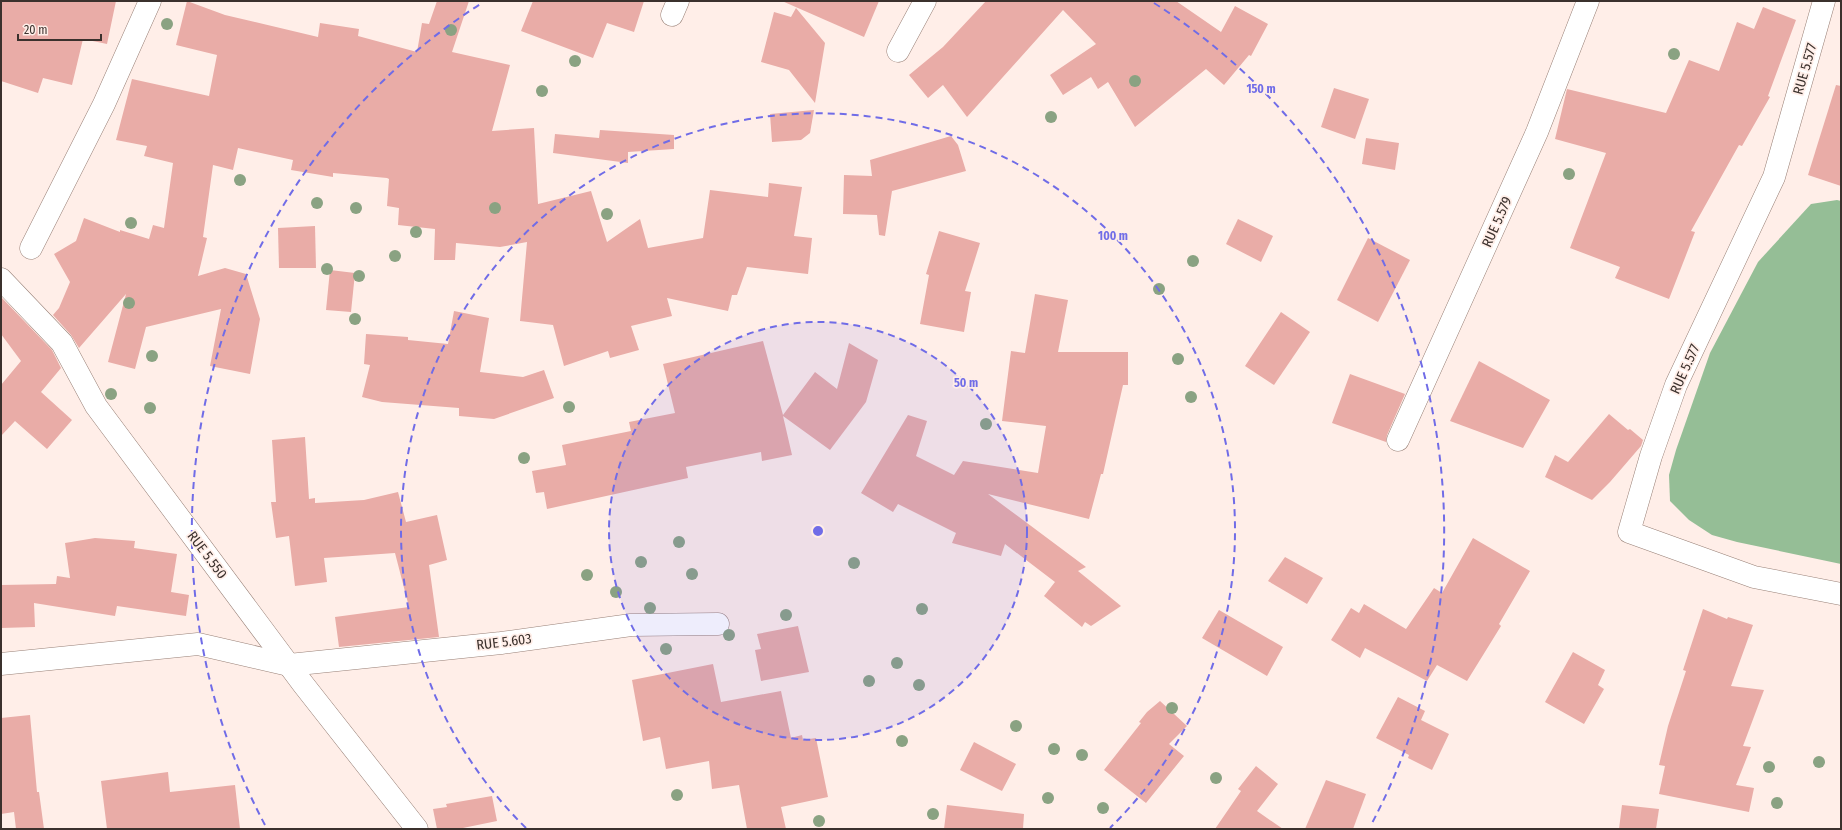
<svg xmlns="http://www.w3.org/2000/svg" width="1842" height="830" font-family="'Fira Sans Condensed',sans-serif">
<rect width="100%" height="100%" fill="#ffeee8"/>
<polygon fill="#95be96" points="1837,200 1841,201 1841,564 1737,542 1712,535 1689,520 1670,501 1669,475 1676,450 1710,353 1758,262 1811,204"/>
<g fill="#e9aca7">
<polygon points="1,1 116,1 107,44 83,39 72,85 43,78 38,93 1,81"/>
<polygon points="187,1 225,15 318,37 320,23 359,29 358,36 417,52 422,23 429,24 437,1 469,1 452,52 510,65 492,131 534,128 538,204 591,191 607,242 640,219 648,248 703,238 710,190 768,197 769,183 802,187 794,236 812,238 808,274 747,267 737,295 732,295 728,311 667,298 672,316 631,326 639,350 610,358 608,351 564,366 553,325 520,321 527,242 500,247 456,243 455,260 434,260 435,229 398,225 399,208 387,206 389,179 387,178 333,173 333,177 291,170 293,160 238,148 233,170 213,165 203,237 207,238 198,276 225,268 246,274 260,319 250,374 210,366 221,309 146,327 135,369 108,362 126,294 79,348 71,335 53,315 59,308 70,282 54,254 76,241 84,218 120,232 120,230 149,239 153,225 164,228 173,163 144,156 147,146 116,140 132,79 209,96 217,55 176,45"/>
<polygon points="533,1 644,1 634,32 607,23 593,58 521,31"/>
<polygon points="782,1 879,1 864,37"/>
<polygon points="986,1 1176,1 1221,32 1235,6 1268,24 1251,56 1249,55 1224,85 1206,69 1135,127 1108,82 1098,89 1091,77 1063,95 1050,75 1096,44 1063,10 967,117 943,85 928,98 909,75 943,47"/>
<polygon points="1763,7 1796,20 1768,96 1770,97 1742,146 1739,145 1691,231 1695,232 1669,299 1615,278 1620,267 1570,248 1606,153 1555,139 1567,89 1666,113 1689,60 1719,71 1737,22 1754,29"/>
<polygon points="796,8 825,43 815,103 789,70 761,62 774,12 791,17"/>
<polygon points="1836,85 1841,86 1841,186 1808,175"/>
<polygon points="1334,88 1369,99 1355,139 1321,127"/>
<polygon points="814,110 810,133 801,140 772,142 770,114"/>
<polygon points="600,130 674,135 674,149 628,152 628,163 553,153 555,134 599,138"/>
<polygon points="951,136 958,145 966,171 892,191 885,236 879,235 877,215 843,214 844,175 872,176 870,160"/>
<polygon points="1366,138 1399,143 1395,170 1362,164"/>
<polygon points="1238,219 1273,236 1261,262 1226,244"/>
<polygon points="315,226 316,268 279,268 278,228"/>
<polygon points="939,231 980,243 965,291 971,292 964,332 920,324 929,275 926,274"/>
<polygon points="1368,238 1410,260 1378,322 1337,300"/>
<polygon points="330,270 355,273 351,312 326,310"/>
<polygon points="1035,294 1068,300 1058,352 1128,352 1128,385 1123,385 1103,474 1101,474 1089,519 988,494 1086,567 1078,571 1121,606 1091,626 1085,622 1082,627 1044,596 1055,582 1005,544 1001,556 952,543 956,533 898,504 893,512 861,493 908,415 927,421 916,456 954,475 963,461 1038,473 1046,426 1002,421 1011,351 1025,353"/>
<polygon points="1,297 52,350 61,368 41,392 72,420 47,449 15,421 1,436 1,385 21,361 1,334"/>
<polygon points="454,311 489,318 480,372 523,377 544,370 554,398 494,419 459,416 459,408 382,402 362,397 370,365 364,364 366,334 408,337 408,340 448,344"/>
<polygon points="1281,312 1310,332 1274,385 1245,366"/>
<polygon points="763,341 783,415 815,372 837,389 849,343 878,360 866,402 830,450 783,416 792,455 762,461 761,452 686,467 688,478 547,509 544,492 536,493 532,471 566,465 562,445 631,431 629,422 675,413 663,364"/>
<polygon points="1479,361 1550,400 1523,448 1450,421"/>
<polygon points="1350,374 1405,394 1387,435 1386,442 1332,423"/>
<polygon points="1609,414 1628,430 1630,429 1643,440 1641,446 1610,482 1592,500 1545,477 1555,455 1568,462"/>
<polygon points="305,437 309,499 315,498 315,503 364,500 398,492 406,522 437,515 447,560 429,565 439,637 339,647 335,617 409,607 395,553 324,558 327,582 295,586 289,536 276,538 271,502 276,502 272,440"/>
<polygon points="95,538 135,541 134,548 177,554 171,592 189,595 186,616 117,606 115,616 34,603 35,627 1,628 1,585 56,584 57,576 70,578 65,543"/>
<polygon points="1473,538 1530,571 1499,624 1501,626 1467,681 1437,665 1427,681 1365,648 1360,658 1331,640 1351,608 1359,613 1364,604 1406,629 1434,588 1442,593"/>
<polygon points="1285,557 1323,578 1307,604 1268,581"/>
<polygon points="1703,609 1727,619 1728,617 1753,625 1731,686 1764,690 1743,746 1751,747 1736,785 1754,788 1749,812 1659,794 1665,766 1659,765 1668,726 1686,671 1683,670"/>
<polygon points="1219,610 1283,647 1267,676 1202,638"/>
<polygon points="798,626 809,672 761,681 755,650 761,649 757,634"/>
<polygon points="1573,652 1605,670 1598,685 1604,689 1584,724 1545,702"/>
<polygon points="713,664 721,702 781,691 791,738 802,735 803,740 816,738 828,797 781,807 786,829 747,829 739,785 712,789 709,761 666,769 660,737 643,741 632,680"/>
<polygon points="1398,697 1425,711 1421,720 1449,734 1432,770 1408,758 1409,755 1376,738"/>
<polygon points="1160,701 1187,726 1169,744 1184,756 1146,803 1104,770 1141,723 1139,722 1147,712"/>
<polygon points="30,715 37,792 39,792 44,829 16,829 14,812 1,814 1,718"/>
<polygon points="974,742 1016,764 1002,791 960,770"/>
<polygon points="1256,766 1278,784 1257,811 1283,829 1215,829 1241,791 1238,789"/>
<polygon points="168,772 170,792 235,785 240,829 107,829 101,781"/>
<polygon points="1326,780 1366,794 1353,829 1305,829"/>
<polygon points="492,796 497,821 458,829 437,829 433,809 447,807 446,804"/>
<polygon points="947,805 1024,814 1023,829 944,829"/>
<polygon points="1622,805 1659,809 1656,829 1619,829"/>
</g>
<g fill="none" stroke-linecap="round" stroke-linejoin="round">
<g stroke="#988077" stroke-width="23">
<g id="street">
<polyline points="1824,1 1774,177 1676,385 1651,456 1629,532 1754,577 1841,594"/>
<polyline points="672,15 678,1"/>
<polyline points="898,51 925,1"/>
<polyline points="31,248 104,104 150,1"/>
<polyline points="1,279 62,343 96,406 303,684 417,829"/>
<polyline points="1398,440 1537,132 1588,1"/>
<polyline points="1,664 198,644 289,665 501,643 631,625 718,624"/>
</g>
</g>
<use href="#street" stroke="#fff" stroke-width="22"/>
</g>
<g fill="#8aa282">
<circle cx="167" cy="24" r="6"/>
<circle cx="451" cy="30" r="6"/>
<circle cx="1674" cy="54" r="6"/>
<circle cx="575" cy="61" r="6"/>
<circle cx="1135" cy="81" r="6"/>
<circle cx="542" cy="91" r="6"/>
<circle cx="1051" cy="117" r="6"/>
<circle cx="1569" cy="174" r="6"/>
<circle cx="240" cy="180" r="6"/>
<circle cx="317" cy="203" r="6"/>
<circle cx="356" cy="208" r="6"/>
<circle cx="495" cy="208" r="6"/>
<circle cx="607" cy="214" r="6"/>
<circle cx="131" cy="223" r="6"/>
<circle cx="416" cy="232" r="6"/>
<circle cx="395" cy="256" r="6"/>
<circle cx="1193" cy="261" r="6"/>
<circle cx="327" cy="269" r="6"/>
<circle cx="359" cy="276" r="6"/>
<circle cx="1159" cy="289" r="6"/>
<circle cx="129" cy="303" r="6"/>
<circle cx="355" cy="319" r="6"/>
<circle cx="152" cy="356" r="6"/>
<circle cx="1178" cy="359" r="6"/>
<circle cx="111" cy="394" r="6"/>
<circle cx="1191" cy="397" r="6"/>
<circle cx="569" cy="407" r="6"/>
<circle cx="150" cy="408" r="6"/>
<circle cx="986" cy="424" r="6"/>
<circle cx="524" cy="458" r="6"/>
<circle cx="679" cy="542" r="6"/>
<circle cx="641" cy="562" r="6"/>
<circle cx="854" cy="563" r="6"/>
<circle cx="692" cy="574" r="6"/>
<circle cx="587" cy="575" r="6"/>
<circle cx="616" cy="592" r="6"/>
<circle cx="650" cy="608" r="6"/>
<circle cx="922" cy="609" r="6"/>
<circle cx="786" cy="615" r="6"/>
<circle cx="729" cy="635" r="6"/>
<circle cx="666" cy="649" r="6"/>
<circle cx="897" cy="663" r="6"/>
<circle cx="869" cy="681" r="6"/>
<circle cx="919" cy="685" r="6"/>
<circle cx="1172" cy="708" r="6"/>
<circle cx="1016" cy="726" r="6"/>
<circle cx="902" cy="741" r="6"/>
<circle cx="1054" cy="749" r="6"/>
<circle cx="1082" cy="755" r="6"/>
<circle cx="1819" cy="762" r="6"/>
<circle cx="1769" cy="767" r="6"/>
<circle cx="1216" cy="778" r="6"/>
<circle cx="677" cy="795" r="6"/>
<circle cx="1048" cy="798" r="6"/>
<circle cx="1777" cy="803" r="6"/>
<circle cx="1103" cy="808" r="6"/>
<circle cx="933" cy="814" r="6"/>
<circle cx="819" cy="821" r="6"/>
</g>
<circle cx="818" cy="531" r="209" fill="#706ce7" fill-opacity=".12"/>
<g fill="none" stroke="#706ce7" stroke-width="2" stroke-dasharray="7 5">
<circle cx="818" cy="531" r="209"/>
<path d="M526 828A417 417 0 1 1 1110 828"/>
<path d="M265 825A626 626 0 0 1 482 3M1154 3A626 626 0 0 1 1371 825"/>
</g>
<g text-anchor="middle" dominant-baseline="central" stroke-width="3.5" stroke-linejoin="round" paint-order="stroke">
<g font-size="14" fill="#3b312d" stroke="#ffeee8">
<text transform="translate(1805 69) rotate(-74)">RUE 5.577</text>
<text transform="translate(1497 222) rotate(-66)">RUE 5.579</text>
<text transform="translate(1685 369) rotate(-66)">RUE 5.577</text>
<text transform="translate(207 555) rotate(53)">RUE 5.550</text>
<text transform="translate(504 642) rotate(-7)">RUE 5.603</text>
</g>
</g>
<circle cx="818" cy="531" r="6" fill="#706ce7" stroke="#ffeee8" stroke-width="2"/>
<g font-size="12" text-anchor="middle" font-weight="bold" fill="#706ce7" stroke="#ffeee8" stroke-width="3.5" stroke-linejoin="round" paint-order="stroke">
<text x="1261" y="93">150 m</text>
<text x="1113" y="240">100 m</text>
<text x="966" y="387">50 m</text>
</g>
<rect width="1842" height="830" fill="none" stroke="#3b312d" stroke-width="4"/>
<path d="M18 34v6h83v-6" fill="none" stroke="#3b312d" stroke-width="2"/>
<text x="24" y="34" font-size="12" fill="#3b312d" stroke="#ffeee8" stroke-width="3" paint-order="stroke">20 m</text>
</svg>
